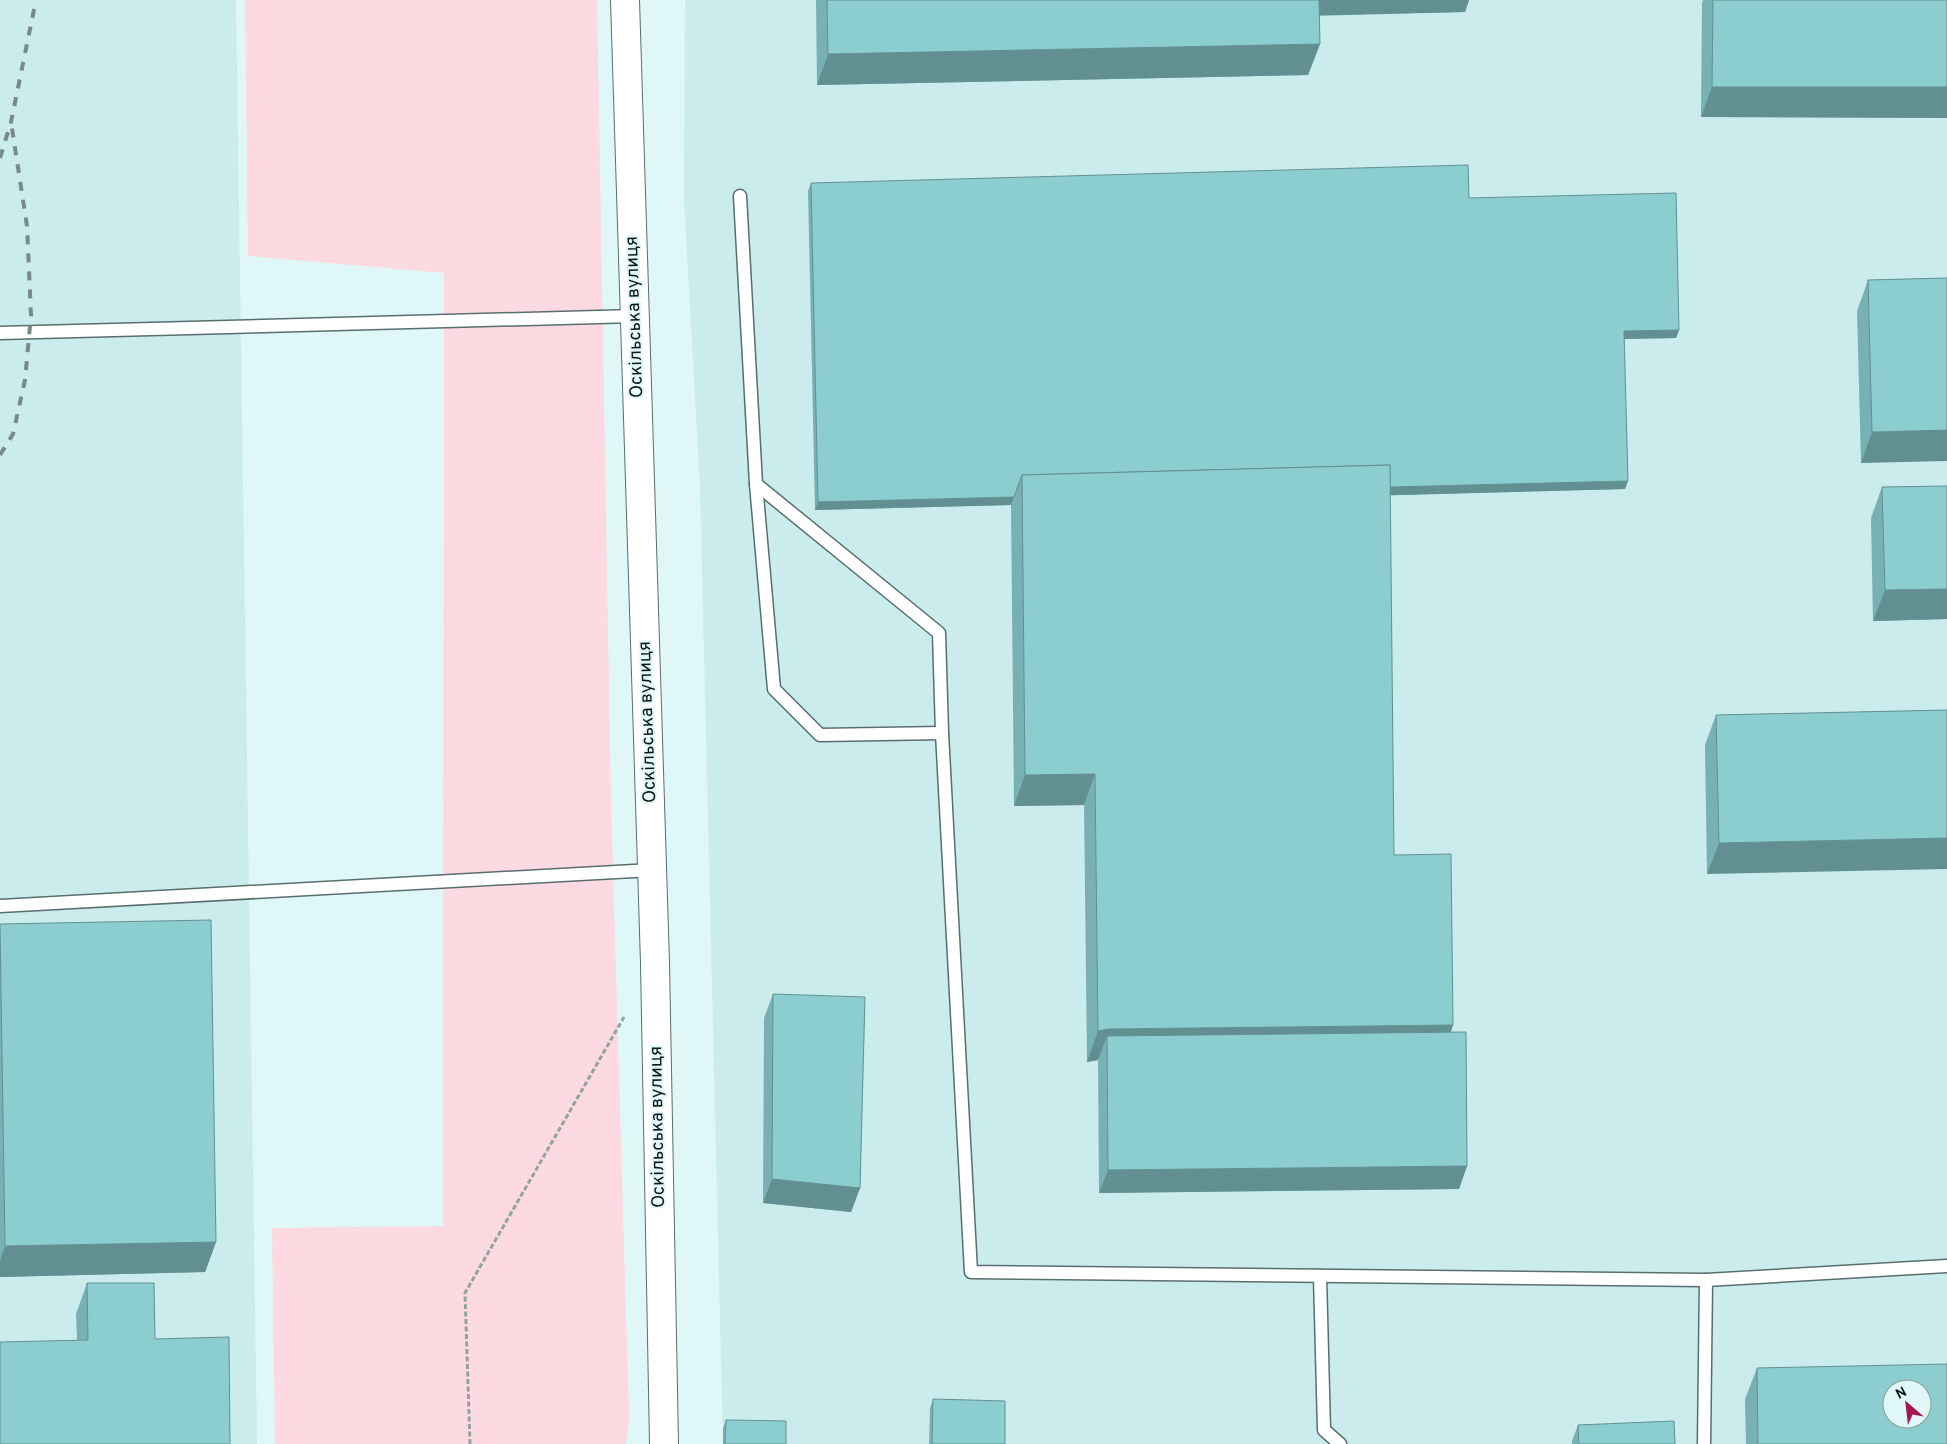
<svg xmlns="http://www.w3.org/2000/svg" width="1947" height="1444" font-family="Overpass,sans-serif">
<rect width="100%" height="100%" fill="#dff7f7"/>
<g fill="#cbeced" fill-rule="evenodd">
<polygon points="0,0 236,0 257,1444 0,1444"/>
<path d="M685,0H1947V1444H723L700,487L684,199ZM1892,1389H1922V1419H1892Z"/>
</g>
<polygon fill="#fdd9e1" points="245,0 597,0 611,803 629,1418 626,1444 275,1444 272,1228 443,1226 444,273 248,256"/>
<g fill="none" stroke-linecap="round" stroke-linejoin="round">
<g stroke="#596e6f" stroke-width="15">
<g id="service">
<polyline points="740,196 756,484 939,633 942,733 971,1272 1706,1280"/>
<polyline points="0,333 635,316"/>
<polyline points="756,484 774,689 820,735 942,733"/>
<polyline points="0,906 652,870"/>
<polyline points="1320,1276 1324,1430 1340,1444"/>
<polyline points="1704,1444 1706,1280 1947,1266"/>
</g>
</g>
<g stroke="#596e6f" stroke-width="30">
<polyline id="secondary" points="625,0 655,963 664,1444"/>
</g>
<polyline stroke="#91a3a3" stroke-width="3" stroke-dasharray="5 2.5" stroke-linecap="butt" points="470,1444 465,1293 624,1017"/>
<use href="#service" stroke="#fff" stroke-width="12"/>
<use href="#secondary" stroke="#fff" stroke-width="28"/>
<g stroke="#798989" stroke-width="4" stroke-dasharray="9 9" stroke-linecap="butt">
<polyline points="0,158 11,122 36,0"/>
<polyline points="0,455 13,434 25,380 31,315 27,226 11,122"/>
</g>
</g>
<g fill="#78b1b3">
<polygon points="816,0 1469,0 1465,12 1319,15 1320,44 1308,75 817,85"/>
<polygon points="1703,0 1947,0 1947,118 1701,117 1702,3"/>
<polygon points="811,183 1469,198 1679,330 1676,338 1624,339 1628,481 1625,489 1390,495 1394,855 1453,1025 1451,1032 1467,1166 1459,1189 1099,1193 1098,1060 1087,1062 1084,805 1014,806 1011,505 815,510 808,191"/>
<polygon points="1947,278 1861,463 1857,311 1868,280"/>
<polygon points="1947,486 1947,619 1873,621 1871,518 1882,487"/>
<polygon points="1947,710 1707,874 1705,745 1716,715"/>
<polygon points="0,924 216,1242 205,1272 0,1277"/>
<polygon points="773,994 860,1188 851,1212 763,1203 764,1018"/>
<polygon points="87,1283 155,1339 77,1340 76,1314"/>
<polygon points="1757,1368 1947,1444 1746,1444 1745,1399"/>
<polygon points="933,1399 1005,1444 929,1444 930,1408"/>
<polygon points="726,1420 786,1444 723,1444 723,1428"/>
<polygon points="1578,1425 1675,1444 1572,1444 1572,1441"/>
</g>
<g fill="#629092">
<polygon points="1313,0 1469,0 1465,12 1307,16"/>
<polygon points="1320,44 1308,75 817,85 828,54"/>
<polygon points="1712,87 1947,87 1947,118 1701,117"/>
<polygon points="1679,330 1676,338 1621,339 1624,331"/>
<polygon points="1947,430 1947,461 1861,463 1872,432"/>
<polygon points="1628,481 1625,489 1022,505 1022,497"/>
<polygon points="1014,497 1011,505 815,510 818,502"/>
<polygon points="1947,589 1947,619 1873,621 1885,590"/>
<polygon points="1095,774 1084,805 1014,806 1025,775"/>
<polygon points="1947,838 1947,869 1707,874 1719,843"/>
<polygon points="1453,1025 1442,1056 1107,1036 1098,1060 1087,1062 1098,1031 1109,1029"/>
<polygon points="1467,1166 1459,1189 1099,1193 1108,1170"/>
<polygon points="772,1179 860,1188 851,1212 763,1203"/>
<polygon points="216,1242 205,1272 0,1277 0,1261 5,1246"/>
</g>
<g fill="#8cced0" stroke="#629092" fill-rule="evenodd">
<polygon points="827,0 1319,0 1320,44 828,54"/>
<polygon points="1713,0 1947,0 1947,87 1712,87"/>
<polygon points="1468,165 1469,198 1676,193 1679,330 1624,331 1628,481 1390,487 1390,465 1022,475 1014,497 818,502 811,183"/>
<polygon points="1947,278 1947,430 1872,432 1868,280"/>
<polygon points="1390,465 1394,855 1451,854 1453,1025 1109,1029 1098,1031 1095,774 1025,775 1022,475"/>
<polygon points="1947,486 1947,589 1885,590 1882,487"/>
<polygon points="1947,710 1947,838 1719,843 1716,715"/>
<polygon points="211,920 216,1242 5,1246 0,924"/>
<polygon points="773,994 865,997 860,1188 772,1179"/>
<polygon points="1466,1032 1467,1166 1108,1170 1107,1036"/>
<polygon points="87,1283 154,1283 155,1339 229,1337 230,1444 0,1444 0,1342 88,1340"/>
<path d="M1947,1364V1444H1758L1757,1368ZM1892,1389H1922V1419H1892Z"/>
<polygon points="933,1399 1005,1401 1005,1444 932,1444"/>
<polygon points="726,1420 786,1421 786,1444 725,1444"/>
<polygon points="1674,1421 1675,1444 1579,1444 1578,1425"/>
</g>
<g text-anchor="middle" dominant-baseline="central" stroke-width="4" stroke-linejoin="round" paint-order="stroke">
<g font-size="18" fill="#0e1616" stroke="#dff7f7">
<text transform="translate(635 317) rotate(-92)">Оскільська вулиця</text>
<text transform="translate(648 722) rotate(-92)">Оскільська вулиця</text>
<text transform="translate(658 1127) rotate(-91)">Оскільська вулиця</text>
</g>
</g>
<g transform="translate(1907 1404) rotate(332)"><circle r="24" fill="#dff7f7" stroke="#8b9d9d"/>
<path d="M0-4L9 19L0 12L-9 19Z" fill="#a51454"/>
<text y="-8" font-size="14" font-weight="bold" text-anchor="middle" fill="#0e1616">N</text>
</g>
</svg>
